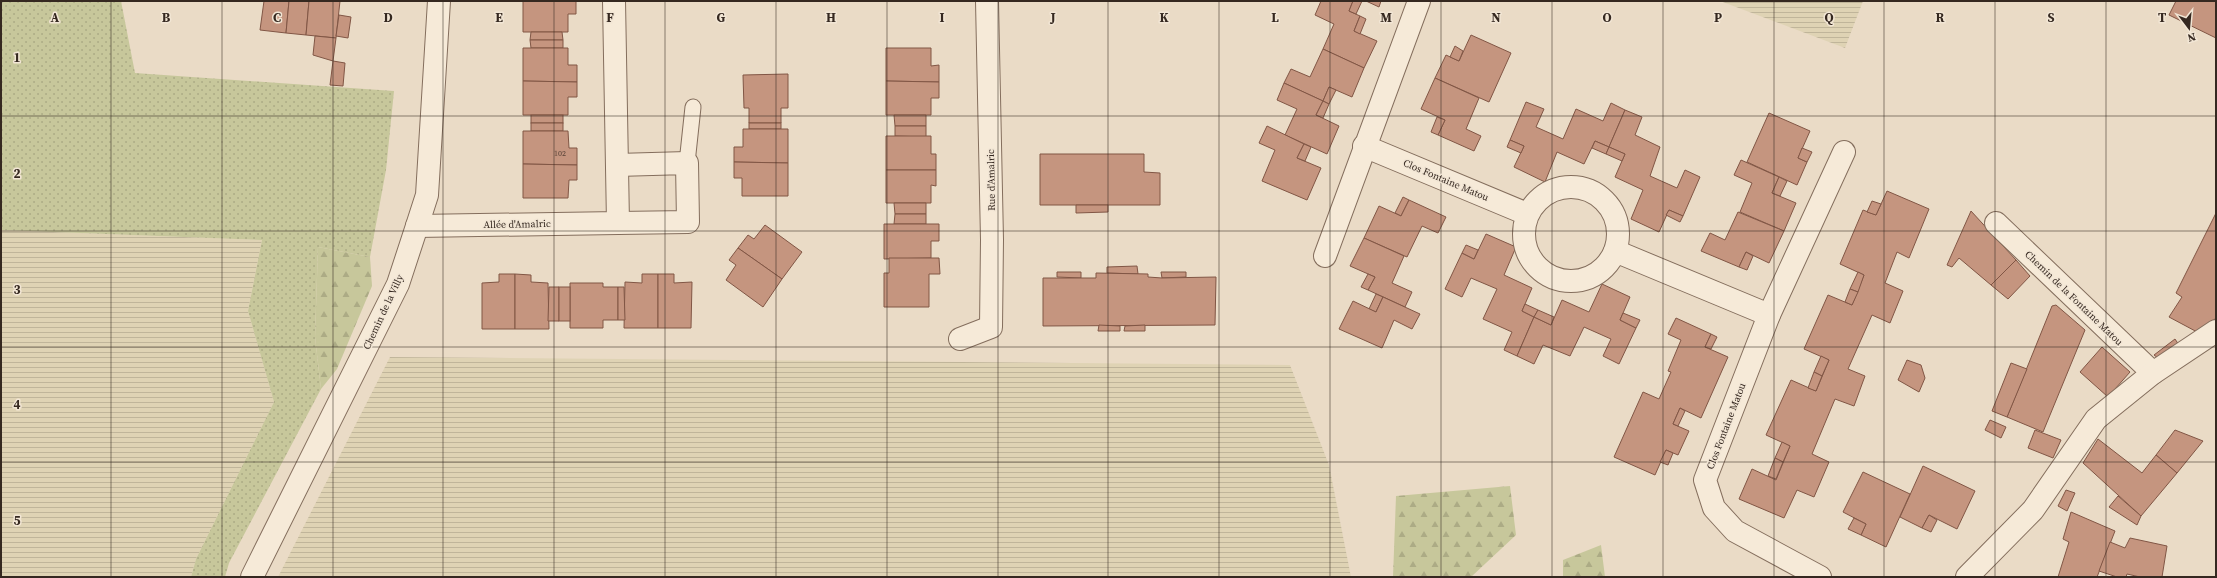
<svg xmlns="http://www.w3.org/2000/svg" width="2217" height="578" font-family="'Source Serif 4',serif">
<defs>
<pattern id="farmland-rules" width="6" height="5" patternUnits="userSpaceOnUse"><rect width="6" height="5" fill="#dfd3b4"/><path d="M0 2.5h6" fill="none" stroke="#c0b59a"/></pattern>
<pattern id="green-dots" width="8" height="8" patternUnits="userSpaceOnUse"><rect width="8" height="8" fill="#c7c79b"/><path d="M2 2h.1M6 6h.1" fill="none" stroke="#acab85" stroke-width="1.8" stroke-linecap="round"/></pattern>
<pattern id="forest-firs" width="22" height="20" patternUnits="userSpaceOnUse"><rect width="22" height="20" fill="#c7c79b"/><path d="M5 1l3.5 6h-7zM16 11l3.5 6h-7z" fill="#acab85"/></pattern>
</defs>
<rect width="100%" height="100%" fill="#eadbc6"/>
<g fill="url(#farmland-rules)">
<polygon points="1720,1 1863,1 1845,48"/>
<polygon points="1,230 262,240 248,311 274,402 196,559 191,577 1,577"/>
<polygon points="390,357 1290,365 1329,465 1351,577 278,577"/>
</g>
<polygon fill="url(#green-dots)" points="1,1 121,1 135,73 394,91 386,170 370,257 318,247 315,337 321,389 229,563 225,577 191,577 196,559 274,402 248,311 262,240 1,230"/>
<g fill="url(#forest-firs)">
<polygon points="318,247 370,257 372,286 337,369 321,389 315,337"/>
<polygon points="1510,486 1516,535 1471,577 1393,577 1396,496"/>
<polygon points="1601,545 1605,577 1563,577 1563,560"/>
</g>
<g fill="#c5957f" stroke="#815645">
<polygon points="264,1 289,1 286,33 260,30"/>
<polygon points="289,1 309,1 306,35 286,33"/>
<polygon points="309,1 340,1 336,38 306,35"/>
<polygon points="523,1 576,1 576,14 568,14 568,32 523,32"/>
<polygon points="1321,1 1353,1 1349,11 1360,16 1354,31 1377,41 1364,68 1323,49 1334,24 1315,15"/>
<polygon points="1353,1 1362,1 1356,14 1349,11"/>
<polygon points="1366,1 1381,1 1379,7"/>
<polygon points="2176,1 2216,1 2216,38 2169,15"/>
<polygon points="339,15 351,17 348,38 336,36"/>
<polygon points="1360,16 1366,19 1360,34 1354,31"/>
<polygon points="531,32 562,32 563,40 530,40"/>
<polygon points="1471,35 1511,53 1489,102 1435,78 1446,55 1459,61"/>
<polygon points="315,36 336,38 333,61 313,55"/>
<polygon points="530,40 563,40 563,48 531,48"/>
<polygon points="1455,46 1463,51 1459,61 1450,57"/>
<polygon points="523,48 568,48 568,65 577,65 577,82 523,81"/>
<polygon points="886,48 931,48 931,66 939,65 939,82 886,81"/>
<polygon points="1323,49 1364,68 1352,97 1329,87 1323,101 1284,83 1291,69 1310,77"/>
<polygon points="333,61 345,63 343,86 330,85"/>
<polygon points="788,74 788,108 781,108 781,123 749,123 749,108 744,108 743,75"/>
<polygon points="1435,78 1479,98 1466,129 1481,136 1474,151 1438,135 1445,120 1421,109"/>
<polygon points="523,81 577,82 577,97 568,97 568,115 523,115"/>
<polygon points="886,81 939,82 939,98 931,98 931,115 886,115"/>
<polygon points="1284,83 1323,101 1316,115 1339,126 1327,154 1285,135 1297,109 1277,100"/>
<polygon points="1329,87 1336,90 1329,104 1323,101"/>
<polygon points="1323,101 1329,104 1323,118 1316,115"/>
<polygon points="1526,102 1544,109 1536,127 1563,139 1576,109 1603,121 1611,103 1625,110 1609,147 1595,141 1584,164 1557,152 1545,182 1514,167 1524,146 1510,140"/>
<polygon points="1625,110 1642,117 1635,135 1660,147 1650,176 1677,188 1685,170 1700,177 1683,216 1669,210 1659,232 1631,219 1643,190 1615,177 1625,154 1609,147"/>
<polygon points="1769,113 1810,131 1798,158 1807,162 1797,185 1747,162"/>
<rect x="531" y="115" width="32" height="8"/>
<polygon points="894,115 926,115 926,126 895,126"/>
<polygon points="1437,117 1445,120 1438,135 1431,132"/>
<rect x="531" y="123" width="32" height="8"/>
<rect x="749" y="123" width="32" height="6"/>
<polygon points="895,126 926,126 926,137 895,136"/>
<polygon points="1267,126 1304,144 1297,158 1321,168 1307,200 1262,181 1275,150 1259,143"/>
<polygon points="743,129 788,129 788,163 734,162 734,147 743,147"/>
<polygon points="523,131 568,131 569,148 577,148 577,165 523,164"/>
<polygon points="886,136 931,136 931,154 936,154 936,170 886,170"/>
<polygon points="1510,140 1524,146 1521,153 1507,147"/>
<polygon points="1595,141 1609,147 1606,154 1592,148"/>
<polygon points="1304,144 1311,147 1305,161 1297,158"/>
<polygon points="1609,147 1625,154 1622,161 1606,154"/>
<polygon points="1802,148 1812,152 1807,162 1798,158"/>
<polygon points="1040,154 1144,154 1144,172 1160,173 1160,205 1040,205"/>
<polygon points="1741,160 1779,177 1772,193 1796,203 1784,231 1740,212 1752,183 1734,175"/>
<polygon points="734,162 788,163 788,196 742,196 742,178 734,178"/>
<polygon points="523,164 577,165 577,180 569,180 568,198 523,198"/>
<polygon points="886,170 936,170 936,186 931,185 931,203 886,203"/>
<polygon points="1779,177 1787,181 1780,196 1772,193"/>
<polygon points="1887,191 1929,209 1909,258 1897,252 1885,283 1903,291 1890,323 1872,315 1848,369 1865,376 1854,406 1835,399 1812,454 1829,462 1814,497 1797,490 1784,518 1739,499 1752,469 1776,480 1790,446 1766,435 1791,380 1816,391 1829,360 1804,349 1828,295 1852,305 1864,275 1840,264 1863,210 1876,215"/>
<polygon points="1403,197 1409,200 1401,216 1395,213"/>
<polygon points="1409,200 1446,217 1438,233 1422,226 1407,257 1364,238 1379,206 1401,216"/>
<polygon points="1872,201 1881,204 1876,215 1867,212"/>
<polygon points="894,203 926,203 926,214 895,214"/>
<polygon points="1076,205 1108,205 1108,212 1076,213"/>
<polygon points="1669,210 1683,216 1680,222 1666,215"/>
<polygon points="1971,211 2016,260 1991,285 1959,258 1952,267 1947,265"/>
<polygon points="1738,212 1784,231 1769,263 1746,252 1739,267 1701,251 1710,233 1725,240"/>
<polygon points="2216,213 2216,318 2199,333 2169,317 2182,297 2176,293"/>
<polygon points="895,214 926,214 926,224 894,224"/>
<polygon points="884,224 939,224 939,241 931,241 931,258 884,259"/>
<polygon points="765,225 802,252 782,279 738,248 748,235 754,239"/>
<polygon points="1486,234 1516,247 1504,275 1532,288 1522,311 1534,317 1517,356 1504,350 1512,332 1483,319 1497,289 1471,278 1462,297 1445,289 1462,253 1474,259"/>
<polygon points="1364,238 1404,256 1392,283 1412,292 1405,307 1368,290 1375,277 1350,266"/>
<polygon points="1466,245 1478,250 1474,259 1462,253"/>
<polygon points="738,248 782,279 763,307 726,280 736,265 729,260"/>
<polygon points="1746,252 1753,256 1747,270 1739,267"/>
<polygon points="889,258 939,258 940,274 929,274 929,307 884,307 884,273 889,273"/>
<polygon points="2016,260 2030,276 2008,299 1991,285"/>
<polygon points="1137,266 1138,274 1107,273 1107,267"/>
<polygon points="1057,272 1081,272 1081,278 1057,277"/>
<polygon points="1161,272 1186,272 1186,277 1162,278"/>
<polygon points="1858,272 1864,275 1858,292 1850,289"/>
<polygon points="1096,273 1148,274 1148,277 1162,278 1216,277 1215,325 1043,326 1043,278 1096,278"/>
<polygon points="499,274 515,274 515,329 482,329 482,283 499,282"/>
<polygon points="515,274 531,275 531,282 548,283 549,329 515,329"/>
<polygon points="642,274 658,274 658,328 624,328 625,282 642,283"/>
<polygon points="658,274 674,274 674,283 692,282 691,328 658,328"/>
<polygon points="1368,274 1375,277 1368,290 1361,287"/>
<polygon points="570,283 603,283 603,287 618,287 618,320 603,320 603,328 570,328"/>
<polygon points="1602,284 1630,297 1620,320 1636,328 1619,364 1603,356 1611,339 1584,327 1570,356 1543,345 1534,364 1517,356 1534,317 1551,325 1562,300 1589,312"/>
<polygon points="549,287 559,287 559,321 548,321"/>
<rect x="559" y="287" width="11" height="34"/>
<polygon points="618,287 624,287 625,320 618,320"/>
<polygon points="1850,289 1858,292 1852,305 1845,302"/>
<polygon points="1376,294 1383,297 1376,312 1369,309"/>
<polygon points="1383,297 1420,314 1412,329 1394,320 1382,348 1339,329 1353,301 1376,312"/>
<polygon points="1525,304 1538,310 1534,317 1522,311"/>
<polygon points="2056,305 2085,330 2043,432 2007,417 2052,306"/>
<polygon points="1538,310 1554,317 1551,325 1534,317"/>
<polygon points="1623,313 1640,320 1636,328 1620,320"/>
<polygon points="1676,318 1711,334 1705,347 1728,357 1701,418 1680,408 1673,424 1689,431 1678,455 1666,450 1655,475 1614,457 1643,392 1659,399 1671,372 1668,371 1681,340 1668,334"/>
<polygon points="1099,325 1120,326 1120,331 1098,331"/>
<polygon points="1145,325 1145,331 1124,331 1125,326"/>
<polygon points="1711,334 1717,337 1711,349 1705,347"/>
<polygon points="2175,339 2181,348 2162,361 2154,355"/>
<polygon points="2102,347 2130,372 2108,397 2080,372"/>
<polygon points="1821,356 1829,360 1822,376 1814,372"/>
<polygon points="1907,360 1921,365 1925,378 1919,392 1898,380"/>
<polygon points="2011,363 2027,369 2007,417 1992,411"/>
<polygon points="1814,372 1822,376 1816,391 1808,388"/>
<polygon points="1680,408 1685,411 1678,426 1673,424"/>
<polygon points="1990,420 2006,427 2001,438 1985,430"/>
<polygon points="2035,430 2061,440 2053,458 2028,448"/>
<polygon points="2175,430 2203,441 2177,473 2156,455"/>
<polygon points="2098,439 2142,473 2156,455 2177,473 2141,516 2083,463"/>
<polygon points="1782,442 1790,446 1783,462 1775,458"/>
<polygon points="1666,450 1673,453 1668,465 1660,462"/>
<polygon points="1775,458 1783,462 1776,479 1768,476"/>
<polygon points="1923,466 1975,491 1957,529 1929,515 1922,528 1900,517"/>
<polygon points="1863,472 1910,494 1886,547 1861,535 1866,524 1843,512"/>
<polygon points="2066,490 2075,493 2067,511 2058,506"/>
<polygon points="2118,496 2141,516 2137,525 2109,507"/>
<polygon points="2071,512 2115,531 2097,577 2058,577 2069,542 2063,539"/>
<polygon points="1929,515 1937,520 1931,532 1922,528"/>
<polygon points="1854,518 1866,524 1861,535 1848,529"/>
<polygon points="2130,538 2167,546 2162,577 2140,577 2127,574 2126,577 2117,577 2099,571 2110,542 2125,548"/>
</g>
<g fill="none" stroke-linecap="round" stroke-linejoin="round">
<g stroke="#846e5d" stroke-width="17">
<polyline id="service" points="687,163 693,107"/>
</g>
<g stroke="#846e5d" stroke-width="24">
<g id="minor">
<polyline points="1364,146 1527,214"/>
<polyline points="617,165 687,163 688,222 618,223"/>
<circle cx="1571" cy="234" r="47"/>
<polyline points="1996,223 2153,373"/>
<polyline points="417,226 618,223 614,1"/>
<polyline points="1615,251 1769,315"/>
<polyline points="1325,256 1419,1"/>
<polyline points="960,339 991,327 992,240 987,1"/>
<polyline points="252,577 398,284 417,226 427,195 439,1"/>
<polyline points="1820,577 1735,531 1714,508 1705,480 1769,315 1844,152"/>
<polyline points="1967,577 2033,510 2096,419 2153,373 2216,331"/>
</g>
</g>
<use href="#service" stroke="#f6ead8" stroke-width="15"/>
<use href="#minor" stroke="#f6ead8" stroke-width="22"/>
</g>
<path fill="none" stroke="#352820" stroke-width="1" stroke-opacity="0.55" d="M111,1V577M222,1V577M333,1V577M443,1V577M554,1V577M665,1V577M776,1V577M887,1V577M998,1V577M1108,1V577M1219,1V577M1330,1V577M1441,1V577M1552,1V577M1663,1V577M1774,1V577M1884,1V577M1995,1V577M2106,1V577M1,116H2216M1,231H2216M1,347H2216M1,462H2216"/>
<g text-anchor="middle" dominant-baseline="central" stroke-width="3" stroke-linejoin="round" paint-order="stroke">
<g font-size="8" fill="#594338">
<text x="560" y="153">102</text>
</g>
<g font-size="10" fill="#352820" stroke="#f2e6d5">
<text transform="translate(991 180) rotate(-91)">Rue d'Amalric</text>
<text transform="translate(1446 180) rotate(23)">Clos Fontaine Matou</text>
<text transform="translate(517 224) rotate(-1)">Allée d'Amalric</text>
<text transform="translate(2074 298) rotate(44)">Chemin de la Fontaine Matou</text>
<text transform="translate(383 312) rotate(-65)">Chemin de la Villy</text>
<text transform="translate(1726 426) rotate(-69)">Clos Fontaine Matou</text>
</g>
</g>
<g font-size="13" text-anchor="middle" font-weight="bold" fill="#352820" stroke="#f2e6d5" stroke-width="3" stroke-linejoin="round" paint-order="stroke">
<text x="55" y="22">A</text>
<text x="166" y="22">B</text>
<text x="277" y="22">C</text>
<text x="388" y="22">D</text>
<text x="499" y="22">E</text>
<text x="610" y="22">F</text>
<text x="721" y="22">G</text>
<text x="831" y="22">H</text>
<text x="942" y="22">I</text>
<text x="1053" y="22">J</text>
<text x="1164" y="22">K</text>
<text x="1275" y="22">L</text>
<text x="1386" y="22">M</text>
<text x="1496" y="22">N</text>
<text x="1607" y="22">O</text>
<text x="1718" y="22">P</text>
<text x="1829" y="22">Q</text>
<text x="1940" y="22">R</text>
<text x="2051" y="22">S</text>
<text x="2162" y="22">T</text>
<text x="17" y="62">1</text>
<text x="17" y="178">2</text>
<text x="17" y="294">3</text>
<text x="17" y="409">4</text>
<text x="17" y="525">5</text>
</g>
<rect width="2217" height="578" fill="none" stroke="#352820" stroke-width="4"/>
<g transform="translate(2189 28) rotate(164)" stroke="#f2e6d5" stroke-width="3" paint-order="stroke">
<path d="M0-3L7 15L0 10L-7 15Z" fill="#352820"/>
<text y="-6" font-size="11" font-weight="bold" text-anchor="middle" fill="#352820">N</text>
</g>
</svg>
